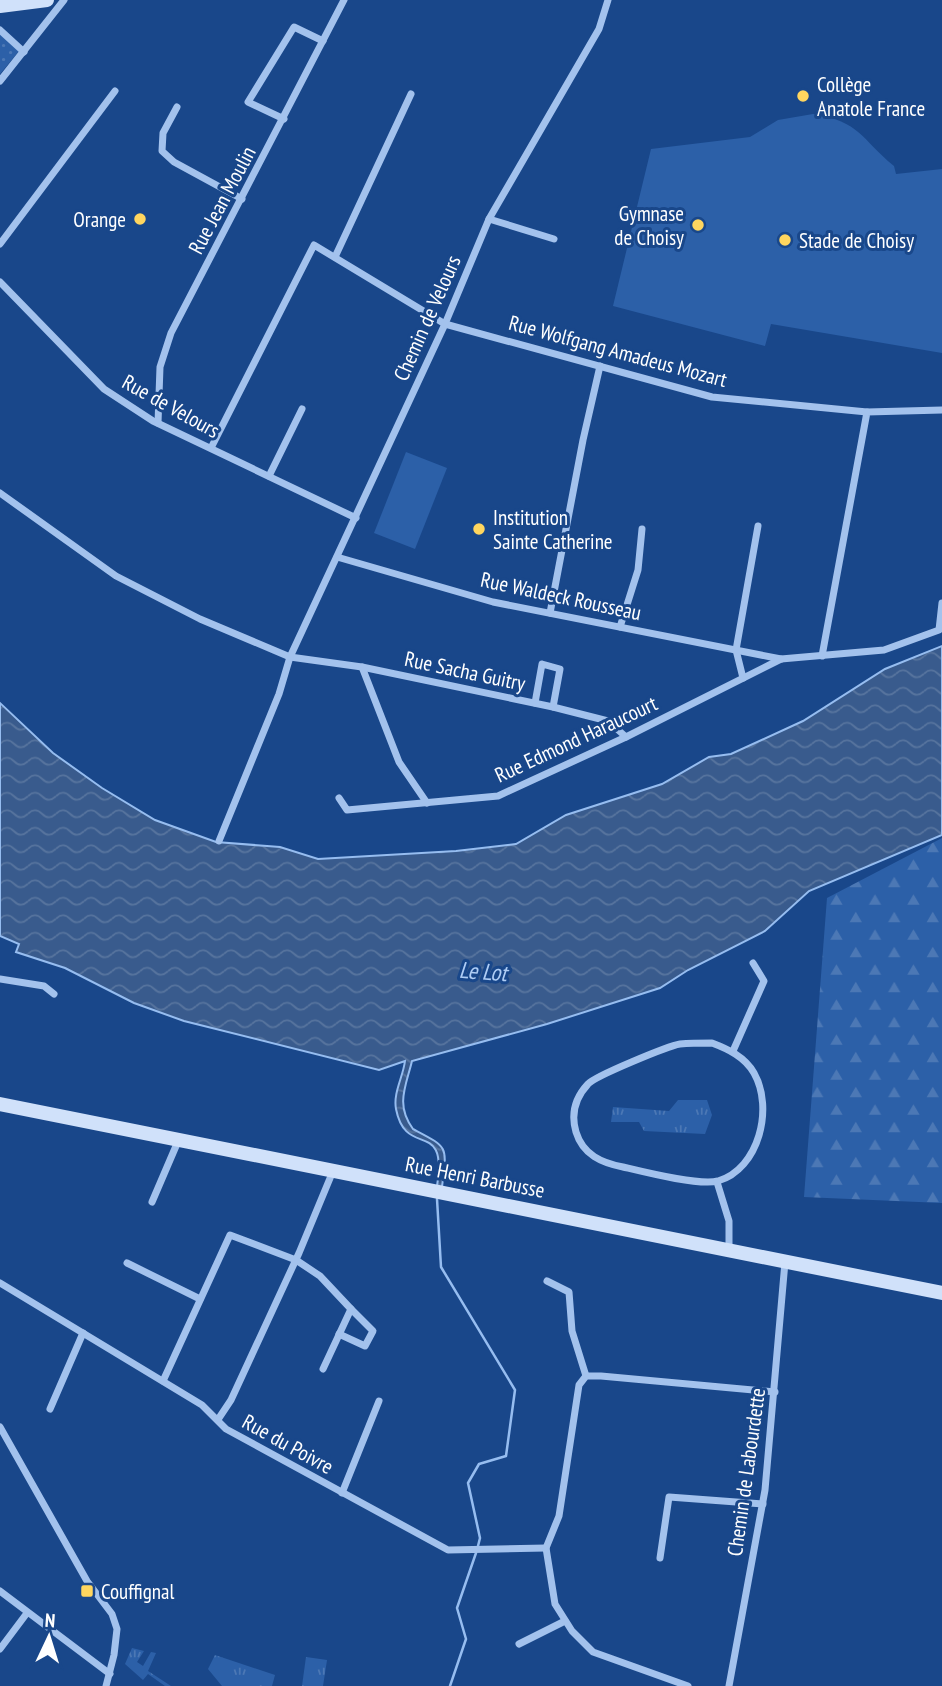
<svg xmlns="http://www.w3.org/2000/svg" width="942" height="1686" font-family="'PT Sans Narrow',sans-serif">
<defs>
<pattern id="grass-tufts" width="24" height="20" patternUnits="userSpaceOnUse" patternTransform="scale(1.75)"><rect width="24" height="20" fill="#2c60a8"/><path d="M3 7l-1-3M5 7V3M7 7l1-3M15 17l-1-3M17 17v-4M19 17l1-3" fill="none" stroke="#4c78b5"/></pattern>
<pattern id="forest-firs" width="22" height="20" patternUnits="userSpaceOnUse" patternTransform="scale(1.75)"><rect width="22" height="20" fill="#2c60a8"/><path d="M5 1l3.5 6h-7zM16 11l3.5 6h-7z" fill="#4c78b5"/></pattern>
<pattern id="park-dots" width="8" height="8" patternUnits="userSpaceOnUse" patternTransform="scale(1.75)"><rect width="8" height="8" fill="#2c60a8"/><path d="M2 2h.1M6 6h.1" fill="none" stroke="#4c78b5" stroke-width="1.8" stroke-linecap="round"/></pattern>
<pattern id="water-waves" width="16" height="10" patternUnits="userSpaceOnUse" patternTransform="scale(1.75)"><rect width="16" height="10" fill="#395b8d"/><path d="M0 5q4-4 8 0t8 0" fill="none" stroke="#57749e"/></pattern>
</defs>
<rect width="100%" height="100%" fill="#19478a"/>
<g fill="url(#grass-tufts)">
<polygon points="678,1100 707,1100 712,1115 705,1134 644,1131 639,1122 611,1122 613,1107 669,1111"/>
<polygon points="132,1648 144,1651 137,1662 143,1666 151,1652 156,1653 148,1671 171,1686 165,1686 148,1674 143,1680 125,1664"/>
<polygon points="215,1655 275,1675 272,1686 222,1686 208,1669"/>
<polygon points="306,1657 327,1660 323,1686 302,1686"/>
</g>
<polygon fill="url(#forest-firs)" points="942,838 942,1203 804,1197 827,898"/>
<polygon fill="url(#park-dots)" points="0,34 19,51 0,74"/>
<g fill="#2c60a8">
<path d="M813,114C861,122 860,138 894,166L896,174L942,169V353L771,324L765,346L613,306L651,149L750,137L778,120Z"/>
<polygon points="406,452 447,468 415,549 374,533"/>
</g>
<path fill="url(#water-waves)" stroke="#96bdf0" stroke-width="2" d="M942,646V835L809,891L765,931L688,970L660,988L547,1024L412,1061C406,1086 395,1105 413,1129C449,1148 447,1145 442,1187L437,1186C448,1117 406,1160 396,1109C393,1093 403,1077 405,1061L379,1070L184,1021L134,1003L65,968L16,952L19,944L0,936V703L53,753L102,788L155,820L216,842L280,847L318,859L456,851L516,844L566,815L662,784L709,757L731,754L803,721L885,669Z"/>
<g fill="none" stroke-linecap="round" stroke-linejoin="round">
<g stroke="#96bdf0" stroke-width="2.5">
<polyline points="437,1199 441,1267 515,1390 506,1456 479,1464 468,1483 480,1538 478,1546"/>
<polyline points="450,1686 466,1639 457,1608 476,1553"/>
</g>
<g stroke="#a3c2ed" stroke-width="7">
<polyline points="0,30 24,52"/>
<polyline points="0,81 64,0"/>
<polyline points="177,107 163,133 162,151 174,162 242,199"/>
<polyline points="284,119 248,102 294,27 323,41"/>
<polyline points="489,219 554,239"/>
<polyline points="0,244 115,91"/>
<polyline points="335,257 411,94"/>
<polyline points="0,282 104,389 153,421 356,518"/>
<polyline points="158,423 160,367 171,333 344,0"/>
<polyline points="211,448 314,245 445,324 712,397 867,412"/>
<polyline points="269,476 302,409"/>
<polyline points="0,493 116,576 200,619 290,657 362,667 553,707 608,721 626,737"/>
<polyline points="337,557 493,602 781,659"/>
<polyline points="550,613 583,440 600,366"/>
<polyline points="620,627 638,570 642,529"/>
<polyline points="822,656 867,412 942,410"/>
<polyline points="362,667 399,762 427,803"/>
<polyline points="743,678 736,650 758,526"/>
<polyline points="535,703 542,664 560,669 553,707"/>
<polyline points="339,798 347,810 498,796 626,737 781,659 884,650 939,630 942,603"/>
<polyline points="219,841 279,694 290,657 445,324 489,219 599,29 608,0"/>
<polyline points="0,979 44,986 54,994"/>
<path d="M712,1043C728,1049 745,1057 754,1073C774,1108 759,1169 718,1181C699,1186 644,1172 623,1167C602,1163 583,1155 576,1132C571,1115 575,1098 588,1084C595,1076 668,1046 680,1044C691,1043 702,1043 712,1043Z"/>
<polyline points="733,1051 764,981 753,963"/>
<polyline points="717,1182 729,1221 729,1249"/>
<polyline points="152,1202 179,1139"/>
<polyline points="127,1263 200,1299"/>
<polyline points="547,1281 569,1292 572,1331 586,1376"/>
<polyline points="0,1283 202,1405 226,1429 448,1550 546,1548"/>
<polyline points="339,1334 365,1346 373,1331 351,1309"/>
<polyline points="163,1381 230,1235 296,1260 320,1276 351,1309 323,1369"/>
<polyline points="50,1409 83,1333"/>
<polyline points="219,1418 231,1400 299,1253 333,1171"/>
<polyline points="0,1427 87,1581 112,1614 117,1629 114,1655 106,1686"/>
<polyline points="342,1493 379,1401"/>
<polyline points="660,1558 669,1497 763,1504"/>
<polyline points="0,1591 110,1674"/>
<polyline points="519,1644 565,1621"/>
<polyline points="0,1649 27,1613"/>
<polyline points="688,1686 593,1652 572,1631 555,1604 546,1548 559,1516 579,1385 586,1376 601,1376 775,1392"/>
<polyline points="729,1686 765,1490 785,1262"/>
</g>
<g stroke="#d0e1fa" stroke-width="14">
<polyline points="0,6 47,0"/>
<polyline points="0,1104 942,1293"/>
</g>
</g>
<g fill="#ffd65f" stroke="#19478a" stroke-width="2.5">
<circle cx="803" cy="96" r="7"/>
<circle cx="140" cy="219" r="7"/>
<circle cx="698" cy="225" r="7"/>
<circle cx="785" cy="240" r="7"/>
<circle cx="479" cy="529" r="7"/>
<rect x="80" y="1584" width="14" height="14" rx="3.5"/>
</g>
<g text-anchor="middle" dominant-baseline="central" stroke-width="6" stroke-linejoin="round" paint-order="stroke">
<g font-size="21" fill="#fff" stroke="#19478a" text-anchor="start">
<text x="817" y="84">Collège<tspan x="817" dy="24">Anatole France</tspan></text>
<text x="684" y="213" text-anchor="end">Gymnase<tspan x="684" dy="24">de Choisy</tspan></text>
<text x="126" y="219" text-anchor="end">Orange</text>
<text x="799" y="240">Stade de Choisy</text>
<text x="493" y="517">Institution<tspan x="493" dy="24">Sainte Catherine</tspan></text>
<text x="101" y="1591">Couffignal</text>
</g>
<g font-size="21" fill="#fff" stroke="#19478a">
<text transform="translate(222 200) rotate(-62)">Rue Jean Moulin</text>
<text transform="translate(427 318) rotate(-66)">Chemin de Velours</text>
<text transform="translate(618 351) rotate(15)">Rue Wolfgang Amadeus Mozart</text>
<text transform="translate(171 406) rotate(29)">Rue de Velours</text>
<text transform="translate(561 596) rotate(12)">Rue Waldeck Rousseau</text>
<text transform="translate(465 671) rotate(12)">Rue Sacha Guitry</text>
<text transform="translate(576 739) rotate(-25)">Rue Edmond Haraucourt</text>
<text transform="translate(475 1177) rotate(11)">Rue Henri Barbusse</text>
<text transform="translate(288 1444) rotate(29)">Rue du Poivre</text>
<text transform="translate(746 1472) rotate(-82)">Chemin de Labourdette</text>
</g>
<g font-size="23" font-style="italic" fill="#afcdf5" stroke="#19478a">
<text transform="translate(483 971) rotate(4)">Le Lot</text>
</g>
</g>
<g transform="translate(49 1637) rotate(4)" stroke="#19478a" stroke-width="5" paint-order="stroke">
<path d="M0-5L12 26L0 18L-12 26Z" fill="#ffffff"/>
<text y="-10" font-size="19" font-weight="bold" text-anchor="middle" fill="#ffffff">N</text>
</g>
</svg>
